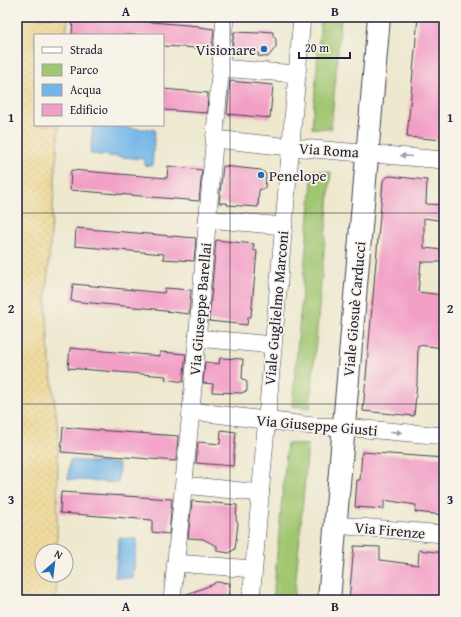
<svg xmlns="http://www.w3.org/2000/svg" width="461" height="617" font-family="'Gentium Book Plus',serif">
<defs>
<pattern id="sand-dots" width="8" height="8" patternUnits="userSpaceOnUse"><rect width="8" height="8" fill="#eeda9e"/><path d="M2 2h.1M6 6h.1" fill="none" stroke="#ccbb89" stroke-width="1.8" stroke-linecap="round"/></pattern>
</defs>
<rect width="100%" height="100%" fill="#f7f3e8"/>
<filter id="ink" filterUnits="userSpaceOnUse"><feTurbulence type="fractalNoise" baseFrequency=".025" numOctaves="2"/><feDisplacementMap in="SourceGraphic" scale="8" xChannelSelector="R" yChannelSelector="G"/><feConvolveMatrix kernelMatrix="1 2 1 2 8 2 1 2 1" color-interpolation-filters="sRGB"/></filter>
<filter id="wash" filterUnits="userSpaceOnUse"><feTurbulence type="fractalNoise" baseFrequency=".012" numOctaves="4" result="noise"/><feDisplacementMap in="SourceGraphic" scale="16" xChannelSelector="R" yChannelSelector="G"/><feGaussianBlur stdDeviation="0.9" result="paint"/><feColorMatrix in="noise" values="0 0 0 0 0 0 0 0 0 0 0 0 0 0 0 0 0 1.4 0 .05"/><feComposite in="paint" operator="in"/></filter>
<g filter="url(#wash)">
<rect width="100%" height="100%" fill="#ede8ce"/>
<g fill="#a0c670" stroke="#617456">
<polygon points="321,17 341,17 331,129 312,128"/>
<polygon points="313,170 331,172 310,408 292,406"/>
<polygon points="287,443 308,445 294,600 273,600"/>
</g>
<polygon fill="url(#sand-dots)" stroke="#887e6c" points="17,17 68,17 66,35 35,35 35,125 59,125 46,298 49,355 58,429 57,551 42,551 42,575 57,575 56,600 17,600"/>
<g fill="#72b6e8" stroke="#4a6c92">
<polygon points="93,125 155,130 152,166 144,165 144,159 90,154"/>
<polygon points="70,460 119,464 118,483 68,479"/>
<polygon points="119,538 137,539 133,579 115,577"/>
</g>
<g id="blocks">
<g fill="#f29fc6">
<polygon points="73,17 93,17 199,26 199,27 214,29 212,49 163,46 163,35 72,35"/>
<polygon points="418,17 444,17 444,140 407,137"/>
<polygon points="260,31 273,32 273,36 276,39 276,47 268,57 258,56 258,53 232,50 234,32 259,33"/>
<polygon points="230,81 273,85 270,118 227,114"/>
<polygon points="163,89 208,93 207,113 163,110"/>
<polygon points="168,166 202,170 199,201 70,190 71,170 167,178"/>
<polygon points="223,166 261,170 266,174 265,188 259,190 258,207 227,205 227,203 219,203"/>
<polygon points="390,176 427,180 426,204 444,205 444,221 424,218 424,248 444,250 444,262 421,262 418,292 443,295 444,348 418,345 417,383 414,416 363,411 383,181 385,178"/>
<polygon points="76,228 196,238 194,261 163,259 164,254 75,246"/>
<polygon points="216,240 254,244 253,250 257,251 251,317 248,317 247,325 209,321"/>
<polygon points="73,284 164,293 165,288 191,290 189,314 156,310 156,309 71,301"/>
<polygon points="70,348 160,356 160,352 186,354 183,382 165,379 166,376 68,368"/>
<polygon points="220,358 243,359 242,379 247,382 247,391 241,393 212,392 213,384 203,383 205,362 219,364"/>
<polygon points="63,427 96,430 178,436 176,461 61,452"/>
<polygon points="221,430 236,432 233,466 196,463 198,442 220,444"/>
<polygon points="362,452 444,458 444,515 415,512 416,505 384,500 384,509 355,507 357,480 360,480"/>
<polygon points="61,492 172,499 169,534 152,532 152,520 60,513"/>
<polygon points="192,501 237,505 236,520 238,523 235,549 229,553 217,551 217,546 203,539 188,538"/>
<polygon points="354,546 380,547 380,560 418,565 419,550 444,553 444,600 349,600"/>
<polygon points="215,582 230,583 228,600 182,600 182,596 214,584"/>
</g>
</g>
</g>
<g filter="url(#ink)">
<use href="#blocks" fill-opacity="0" stroke="#404051" stroke-width="1"/>
<g fill="none" stroke-linecap="round" stroke-linejoin="round">
<g stroke="#404051" stroke-width="18">
<g id="street">
<polyline points="221,68 297,74"/>
<polyline points="215,139 290,147 444,160"/>
<polyline points="207,219 283,226"/>
<polyline points="197,338 273,345"/>
<polyline points="191,411 313,426 343,427 444,436"/>
<polyline points="184,485 261,493"/>
<polyline points="335,525 444,534"/>
<polyline points="176,563 253,569"/>
<polyline points="172,600 191,411 225,17"/>
<polyline points="251,600 302,17"/>
</g>
</g>
<g stroke="#404051" stroke-width="24">
<polyline id="secondary" points="329,600 379,17"/>
</g>
<use href="#street" stroke="#fff" stroke-width="17"/>
<use href="#secondary" stroke="#fff" stroke-width="22"/>
</g>
<defs><path id="oneway-solid" d="M-6-.8H1V-3.2L6.5 0L1 3.2V.8H-6Z"/></defs>
<g fill="#9c9ca7">
<use href="#oneway-solid" transform="translate(406 156) rotate(-175)"/>
<use href="#oneway-solid" transform="translate(396 432) rotate(5)"/>
</g>
</g>
<path fill="none" stroke="#22223b" stroke-width="1" stroke-opacity="0.55" d="M230,17V600M17,213H444M17,404H444"/>
<g fill="#1f6fb2" stroke="#f7f3e8" stroke-width="1.5">
<circle cx="264" cy="49" r="4"/>
<circle cx="261" cy="175" r="4"/>
</g>
<g text-anchor="middle" dominant-baseline="central" stroke-width="3.5" stroke-linejoin="round" paint-order="stroke">
<g font-size="15" fill="#22223b" stroke="#f7f3e8" text-anchor="end">
<text x="256" y="49">Visionare</text>
<text x="269" y="175" text-anchor="start">Penelope</text>
</g>
<g font-size="15" fill="#22223b" stroke="#f7f3e8">
<text transform="translate(329 150) rotate(4)">Via Roma</text>
<text transform="translate(276 308) rotate(-85)">Viale Guglielmo Marconi</text>
<text transform="translate(200 309) rotate(-85)">Via Giuseppe Barellai</text>
<text transform="translate(354 309) rotate(-85)">Viale Giosuè Carducci</text>
<text transform="translate(317 425) rotate(5)">Via Giuseppe Giusti</text>
<text transform="translate(390 530) rotate(5)">Via Firenze</text>
</g>
</g>
<rect width="461" height="617" fill="none" stroke="#f7f3e8" stroke-width="44"/>
<rect x="34" y="34" width="130" height="92" fill="#f7f3e8" stroke="#a29fa3"/>
<rect x="42" y="47" width="20" height="6" fill="#ffffff" stroke="#a29fa3"/>
<text x="70" y="54" font-size="12" fill="#22223b">Strada</text>
<rect x="42" y="64" width="20" height="12" fill="#a0c670" stroke="#a29fa3"/>
<text x="70" y="74" font-size="12" fill="#22223b">Parco</text>
<rect x="42" y="84" width="20" height="12" fill="#72b6e8" stroke="#a29fa3"/>
<text x="70" y="94" font-size="12" fill="#22223b">Acqua</text>
<rect x="42" y="104" width="20" height="12" fill="#f29fc6" stroke="#a29fa3"/>
<text x="70" y="114" font-size="12" fill="#22223b">Edificio</text>
<g transform="translate(54 563) rotate(28)"><circle r="19" fill="#f7f3e8" stroke="#a29fa3"/>
<path d="M0-3L7 15L0 10L-7 15Z" fill="#1f6fb2"/>
<text y="-6" font-size="11" font-weight="bold" text-anchor="middle" fill="#22223b">N</text>
</g>
<path d="M299 52v6h51v-6" fill="none" stroke="#22223b" stroke-width="2"/>
<text x="305" y="52" font-size="12" fill="#22223b" stroke="#f7f3e8" stroke-width="3" paint-order="stroke">20 m</text>
<rect x="22" y="22" width="417" height="573" fill="none" stroke="#22223b" stroke-width="1.5"/>
<g font-size="13" text-anchor="middle" font-weight="bold" fill="#22223b">
<text x="126" y="16">A</text>
<text x="335" y="16">B</text>
<text x="11" y="122">1</text>
<text x="450" y="122">1</text>
<text x="11" y="313">2</text>
<text x="450" y="313">2</text>
<text x="11" y="504">3</text>
<text x="450" y="504">3</text>
<text x="126" y="611">A</text>
<text x="335" y="611">B</text>
</g>
</svg>
